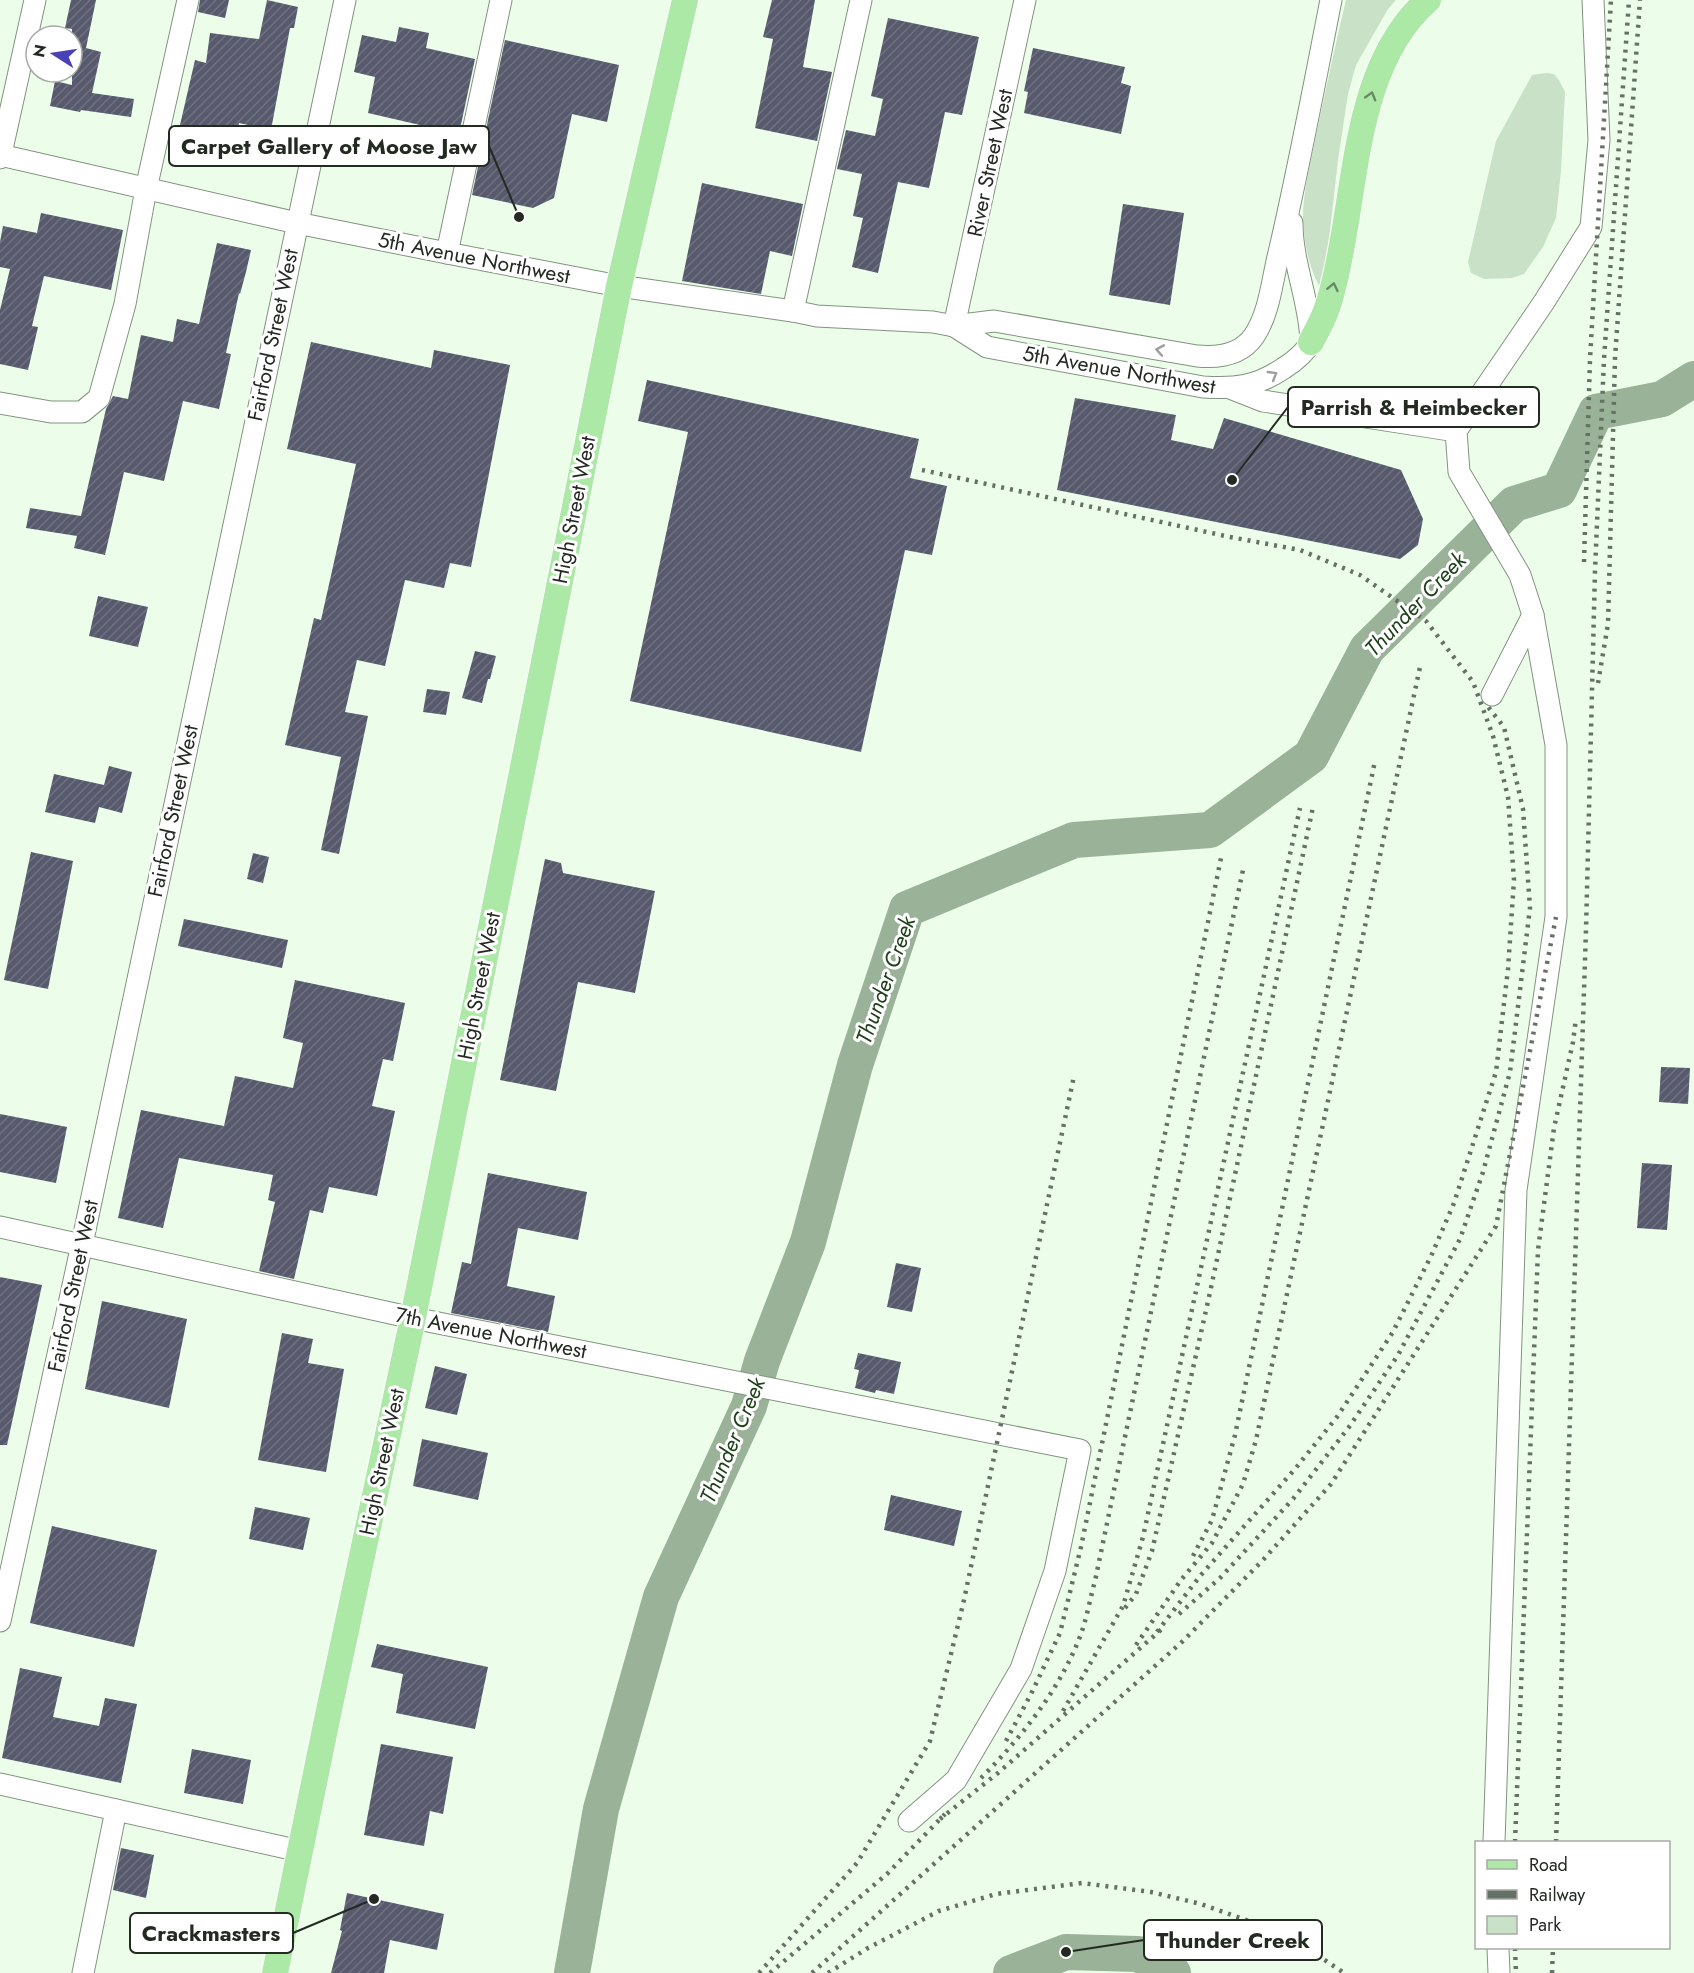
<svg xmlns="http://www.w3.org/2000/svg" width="1694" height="1973" font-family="Jost,sans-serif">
<defs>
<pattern id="building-hatch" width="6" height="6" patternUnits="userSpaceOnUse" patternTransform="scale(1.5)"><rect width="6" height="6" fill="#57596d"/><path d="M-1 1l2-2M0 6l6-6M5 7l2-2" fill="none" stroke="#707281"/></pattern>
</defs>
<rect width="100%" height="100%" fill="#ecfeea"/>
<g fill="#c9e1c6">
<path d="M1346,0H1396L1388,9L1356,65L1348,94L1338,160L1323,293C1309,270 1304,244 1303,218C1303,191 1311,162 1316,135C1326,90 1335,45 1346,0Z"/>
<polygon points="1546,73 1554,74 1559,80 1565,92 1561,171 1556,218 1543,247 1524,274 1512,278 1484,279 1471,273 1468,262 1496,141 1532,75"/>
</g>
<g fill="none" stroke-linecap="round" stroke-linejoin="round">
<g stroke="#9ab297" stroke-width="36">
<polyline points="572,1973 601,1809 661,1597 749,1406 762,1361 808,1242 855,1065 907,909 1074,840 1210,830 1311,756 1367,649 1514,504 1559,490 1596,412 1662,399 1694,379"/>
<polyline points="1011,1973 1066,1952 1138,1954 1173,1973"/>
</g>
</g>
<g fill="url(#building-hatch)">
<polygon points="71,0 96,0 86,48 101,52 92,93 134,99 131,117 81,110 80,112 50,106 55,81 72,85 72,29 65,28"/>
<polygon points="200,0 229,0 225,18 198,12"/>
<polygon points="267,0 298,7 294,28 290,28 271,130 239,123 233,151 177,138 195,60 206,63 210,33 259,39"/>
<polygon points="772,0 815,0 803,67 832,72 817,141 755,128 773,39 763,37"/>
<polygon points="888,18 979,37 962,115 945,112 929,188 898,182 878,273 852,267 863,218 853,216 862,174 837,169 846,130 875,136 883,99 871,96"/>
<polygon points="399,27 429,33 426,48 475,59 459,134 368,113 375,77 354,72 362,35 396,42"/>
<polygon points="505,40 619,65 607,122 572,114 554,198 533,208 472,195"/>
<polygon points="1033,48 1125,67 1121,83 1131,86 1121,134 1024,113 1028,92 1024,91"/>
<polygon points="702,183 803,204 792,256 770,251 761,294 682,281"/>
<polygon points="1123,204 1184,213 1170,305 1109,295"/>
<polygon points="41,213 123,230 111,290 44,276 32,326 38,327 28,370 0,364 0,310 10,269 0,267 0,242 3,226 37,233"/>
<polygon points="217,243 251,250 246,272 240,294 239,293 226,353 231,354 219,409 183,401 164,481 124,472 105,555 74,548 77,536 26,528 30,508 81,516 106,409 113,396 128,399 141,335 173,342 177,319 199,324"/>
<polygon points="311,342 431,368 434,350 510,365 471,567 450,563 444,588 405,580 385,666 357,660 345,712 368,716 339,854 321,850 341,757 285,745 314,618 321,620 356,464 287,449"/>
<polygon points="647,380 919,439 910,478 947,486 932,555 905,550 861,752 630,701 688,432 638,421"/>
<polygon points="1075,398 1176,415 1171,440 1213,449 1224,418 1401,470 1423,519 1418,545 1400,559 1057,490"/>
<polygon points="98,596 148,607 138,647 89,636"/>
<polygon points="475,651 496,656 490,679 488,679 482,703 462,698"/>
<polygon points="427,689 450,692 446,715 423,712"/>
<polygon points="109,766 132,772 122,813 99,807 95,823 45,812 54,774 104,785"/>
<polygon points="31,852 73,861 48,989 4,980"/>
<polygon points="253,853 269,857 263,883 247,879"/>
<polygon points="545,859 561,863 563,873 655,891 635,993 578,982 556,1091 500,1080"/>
<polygon points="184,919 288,940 282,968 178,946"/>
<polygon points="295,980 405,1003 393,1061 383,1059 372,1106 395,1111 377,1196 329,1187 323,1213 310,1210 294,1279 259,1271 275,1202 268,1200 273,1175 179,1158 163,1228 118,1218 141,1110 224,1126 235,1076 293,1088 303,1043 283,1038"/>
<polygon points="1661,1067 1690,1068 1688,1104 1659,1102"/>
<polygon points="0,1114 67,1127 56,1183 0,1172"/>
<polygon points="1642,1163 1672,1165 1667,1230 1637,1228"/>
<polygon points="488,1173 587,1192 578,1240 518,1228 507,1286 555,1296 548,1332 451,1313 462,1262 471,1264"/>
<polygon points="896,1263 921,1268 912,1312 887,1307"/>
<polygon points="0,1277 42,1285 7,1445 0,1445"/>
<polygon points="102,1301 187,1319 169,1408 85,1389"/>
<polygon points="282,1333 313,1339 308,1363 344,1369 326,1472 258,1460"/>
<polygon points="858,1353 901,1362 894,1394 876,1390 875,1393 855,1388 859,1370 854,1369"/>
<polygon points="435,1366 467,1374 457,1415 425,1408"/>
<polygon points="422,1439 488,1453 478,1500 413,1486"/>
<polygon points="891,1495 962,1511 954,1546 884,1530"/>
<polygon points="255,1507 310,1518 303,1550 249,1539"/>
<polygon points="52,1526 157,1550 134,1647 30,1623"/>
<polygon points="377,1644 488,1667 475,1729 396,1713 403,1674 371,1667"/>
<polygon points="20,1668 62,1677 53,1717 99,1726 105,1698 137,1704 121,1783 2,1758"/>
<polygon points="381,1744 453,1757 443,1814 430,1811 424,1846 364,1835"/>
<polygon points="192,1749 251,1760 243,1804 184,1793"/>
<polygon points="121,1848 154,1855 146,1898 113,1890"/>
<polygon points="347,1893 444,1914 437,1950 390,1940 384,1973 331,1973 342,1931 340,1930"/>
</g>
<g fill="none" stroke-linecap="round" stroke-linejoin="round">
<g stroke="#839381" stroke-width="23">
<g id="minor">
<path d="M0,155L297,223L447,253L619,286L793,311L817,316L933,322L954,326L994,321L1197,356C1218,358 1241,355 1254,336C1269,314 1272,282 1278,257C1298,172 1314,86 1331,0"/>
<polyline points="0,158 35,0"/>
<polyline points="447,253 501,0"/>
<polyline points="793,311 861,0"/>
<path d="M954,326L987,347L1203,387C1236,389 1256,387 1284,368C1295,361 1305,353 1311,342C1310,301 1292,264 1292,223"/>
<polyline points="954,326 1025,0"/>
<polyline points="1230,388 1263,401 1456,431"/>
<polyline points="0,403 51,412 82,412 99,398 125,304 146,189 188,0"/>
<polyline points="1492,695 1533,615"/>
<polyline points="0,1227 413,1318 1080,1450 1055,1571 1021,1669 956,1780 909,1821"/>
<polyline points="0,1621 82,1244 345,0"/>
<polyline points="0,1784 300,1851"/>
<polyline points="1494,1842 1516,1190 1556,917 1556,745 1533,615 1520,575 1459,472 1456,431 1544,302 1591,227 1599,140 1593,0"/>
<polyline points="1498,1948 1499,1973"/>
<polyline points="83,1973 116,1810"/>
</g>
</g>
<g stroke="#fff" stroke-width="28">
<g id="major">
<path d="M1311,342C1319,327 1327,312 1331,295C1358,202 1349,69 1428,0"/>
<polyline points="275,1973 329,1710 413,1318 619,286 685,0"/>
</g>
</g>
<use href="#minor" stroke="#fff" stroke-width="21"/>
<use href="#major" stroke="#ace8a6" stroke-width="26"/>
<g stroke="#667165" stroke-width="4.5" stroke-dasharray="3 6" stroke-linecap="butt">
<polyline points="922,470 1230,537 1300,550 1360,575 1426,621 1473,682 1493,736 1508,797 1514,880 1508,969 1496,1072 1454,1203 1432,1254 1393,1332 1337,1417 1295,1469 1200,1576 1157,1632"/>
<polyline points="1584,562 1590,359 1611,0"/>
<polyline points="1598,683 1608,624 1615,358 1640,0"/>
<polyline points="1193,1556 1212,1520 1235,1435 1375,761"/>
<polyline points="1125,1608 1136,1594 1152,1551 1209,1297 1313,807"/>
<polyline points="1179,1614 1220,1578 1293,1499 1349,1427 1398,1355 1460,1239 1483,1172 1510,1072 1530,908 1523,809 1504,727 1485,703"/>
<polyline points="1136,1645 1181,1580 1212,1543 1243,1484 1256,1440 1420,667"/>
<polyline points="1063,1711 1123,1606 1143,1537 1300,808"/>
<polyline points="1006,1741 1031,1694 1060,1633 1081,1547 1221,858"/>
<path d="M981,1778C1021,1738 1061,1688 1081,1634C1087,1617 1090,1599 1095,1581L1244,865"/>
<polyline points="940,1819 998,1773 1163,1628"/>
<polyline points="1515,1842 1538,1250 1554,1128 1573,1042 1576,1018"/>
<polyline points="1556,1842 1586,930 1595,571 1604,359 1629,0"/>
<polyline points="1515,1948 1516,1973"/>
<polyline points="759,1973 857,1863 930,1741 964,1600 1074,1076"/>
<polyline points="770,1973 887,1874 945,1814"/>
<polyline points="812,1973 1183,1641 1263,1560 1331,1484 1496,1226 1556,917"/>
<polyline points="828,1973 868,1948 939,1911 996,1894 1082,1883 1151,1892 1201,1904 1286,1934 1344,1973"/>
<polyline points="1552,1973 1553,1948"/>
</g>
</g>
<defs><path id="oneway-chevron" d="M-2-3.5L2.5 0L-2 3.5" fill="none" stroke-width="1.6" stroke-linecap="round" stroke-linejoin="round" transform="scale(1.5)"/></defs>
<g stroke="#688964">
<use href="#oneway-chevron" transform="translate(1371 96) rotate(-74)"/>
<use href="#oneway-chevron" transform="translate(1333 287) rotate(-78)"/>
</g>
<g stroke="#9c9f9c">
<use href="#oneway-chevron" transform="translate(1160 350) rotate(-170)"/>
<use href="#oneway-chevron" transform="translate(1273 375) rotate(-31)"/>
</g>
<g text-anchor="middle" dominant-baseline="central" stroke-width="6" stroke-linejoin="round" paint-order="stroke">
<g font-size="21" fill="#232a22" stroke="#fff">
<text transform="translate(990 163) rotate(-78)">River Street West</text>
<text transform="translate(474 258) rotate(11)">5th Avenue Northwest</text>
<text transform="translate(273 335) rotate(-78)">Fairford Street West</text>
<text transform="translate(1119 370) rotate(10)">5th Avenue Northwest</text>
<text transform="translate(574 510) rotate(-79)">High Street West</text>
<text transform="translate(173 811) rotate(-78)">Fairford Street West</text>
<text transform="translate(479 986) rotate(-79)">High Street West</text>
<text transform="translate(73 1286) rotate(-78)">Fairford Street West</text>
<text transform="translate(491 1333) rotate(11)">7th Avenue Northwest</text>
<text transform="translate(382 1462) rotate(-78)">High Street West</text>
</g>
<g font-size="22" font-style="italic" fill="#1f421b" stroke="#fff">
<text transform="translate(1415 604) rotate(-46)">Thunder Creek</text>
<text transform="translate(885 980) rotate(-70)">Thunder Creek</text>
<text transform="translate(732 1440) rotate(-67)">Thunder Creek</text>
</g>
</g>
<path fill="none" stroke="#232a22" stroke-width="2" d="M519 217L489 146M1232 480L1288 407M374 1899L293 1933M1066 1952L1144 1940"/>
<g fill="#232a22" stroke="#fff" stroke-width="2">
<circle cx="519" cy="217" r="6"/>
<circle cx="1232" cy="480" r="6"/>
<circle cx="374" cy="1899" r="6"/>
<circle cx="1066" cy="1952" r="6"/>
</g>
<g fill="#fff" stroke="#232a22" stroke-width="2">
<rect x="169" y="126" width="320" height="40" rx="6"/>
<rect x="1288" y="387" width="251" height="40" rx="6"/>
<rect x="130" y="1913" width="163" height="40" rx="6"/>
<rect x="1144" y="1920" width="178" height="40" rx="6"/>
</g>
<g font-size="22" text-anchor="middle" font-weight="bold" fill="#232a22">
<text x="329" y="154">Carpet Gallery of Moose Jaw</text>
<text x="1414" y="415">Parrish &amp; Heimbecker</text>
<text x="211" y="1941">Crackmasters</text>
<text x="1233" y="1948">Thunder Creek</text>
</g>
<rect x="1475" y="1841" width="195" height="108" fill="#ffffff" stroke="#a7aaa7" stroke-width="1.5"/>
<rect x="1487" y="1860" width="30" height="9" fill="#ace8a6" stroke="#a7aaa7" stroke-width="1.5"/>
<text x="1529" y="1871" font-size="18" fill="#232a22">Road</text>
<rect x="1487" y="1890" width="30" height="9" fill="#667165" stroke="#a7aaa7" stroke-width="1.5"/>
<text x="1529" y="1901" font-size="18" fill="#232a22">Railway</text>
<rect x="1487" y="1916" width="30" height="18" fill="#c9e1c6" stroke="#a7aaa7" stroke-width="1.5"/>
<text x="1529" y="1931" font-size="18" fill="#232a22">Park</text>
<g transform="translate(54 54) rotate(282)"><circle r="28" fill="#ffffff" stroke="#a7aaa7" stroke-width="1.5"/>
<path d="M0-4.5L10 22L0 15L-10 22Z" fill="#4b41b7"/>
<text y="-9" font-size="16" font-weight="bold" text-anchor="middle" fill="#232a22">N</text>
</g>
</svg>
